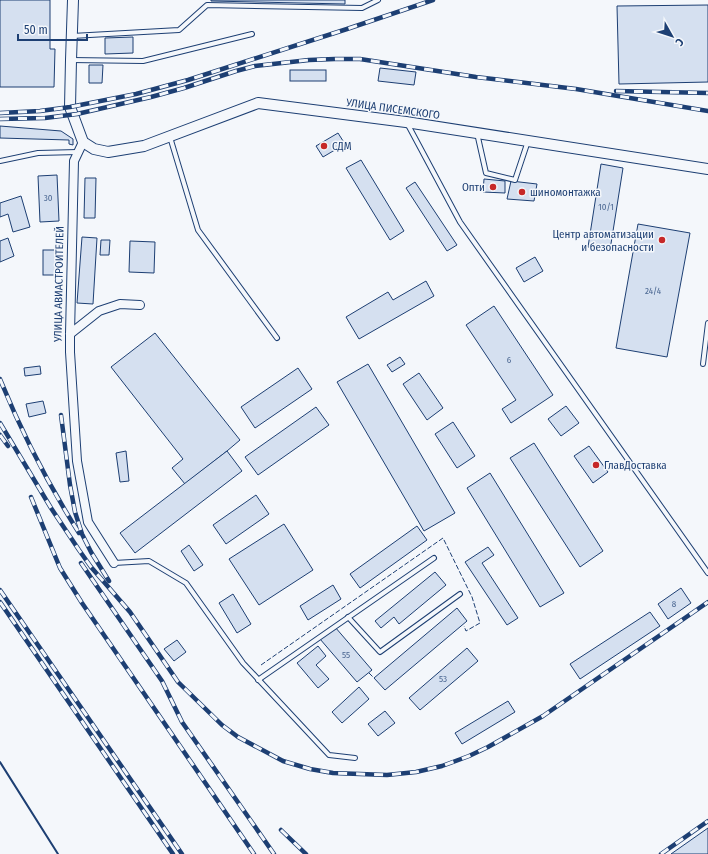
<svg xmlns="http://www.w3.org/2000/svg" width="708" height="854" font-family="'Fira Sans Condensed',sans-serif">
<rect width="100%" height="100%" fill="#f4f7fb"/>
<g fill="#d5e0f0" stroke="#1d3f73">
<polygon points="0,0 50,0 50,49 55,49 54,87 0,87"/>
<polygon points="211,0 345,0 345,4 211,1"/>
<polygon points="708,5 708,82 619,84 617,6"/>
<polygon points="133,37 133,53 105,54 105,38"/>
<polygon points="89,65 103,65 102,83 89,83"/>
<polygon points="380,68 416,72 414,85 378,81"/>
<rect x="290" y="70" width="36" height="11"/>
<polygon points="0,126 61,131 73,139 73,145 69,144 69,140 0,138"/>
<polygon points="338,133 345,144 323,157 316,146"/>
<polygon points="361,160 404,231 390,240 346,168"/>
<polygon points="601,164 623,168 610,250 588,247"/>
<polygon points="57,175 59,221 40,222 38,176"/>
<polygon points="85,178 96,178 95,218 84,218"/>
<polygon points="484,179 505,181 505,193 483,192"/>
<polygon points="511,181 537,184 534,201 507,199"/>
<polygon points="415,182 457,245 447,251 406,188"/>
<polygon points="21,196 30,227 13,232 8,214 0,217 0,203"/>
<polygon points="638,224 690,233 667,357 616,348"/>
<polygon points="82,237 97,238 93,304 77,303"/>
<polygon points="8,238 14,256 0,262 0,241"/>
<polygon points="101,240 110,240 109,255 100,255"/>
<polygon points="130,241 155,242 154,273 129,272"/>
<rect x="43" y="250" width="14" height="25"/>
<polygon points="535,257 543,271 524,282 516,268"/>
<polygon points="426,281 434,296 359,339 346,317 388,292 393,300"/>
<polygon points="494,306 553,395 511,423 502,409 516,400 466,325"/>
<polygon points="155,333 240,440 227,451 185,484 172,468 183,459 111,367"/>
<polygon points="400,357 405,364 392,372 387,365"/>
<polygon points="368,364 455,513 424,531 337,382"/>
<polygon points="40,366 41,374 25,376 24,368"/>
<polygon points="298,368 312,389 255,428 241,407"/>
<polygon points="419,373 443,408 427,420 403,384"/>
<polygon points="43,401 46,413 29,417 26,404"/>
<polygon points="566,406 579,423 561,436 548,419"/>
<polygon points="316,407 329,425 258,475 245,457"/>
<polygon points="453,422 475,456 457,468 435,434"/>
<polygon points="534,443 603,551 580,567 510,458"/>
<polygon points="589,446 608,472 593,483 574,456"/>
<polygon points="126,451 129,481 120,482 116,453"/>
<polygon points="227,451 242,471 135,553 120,533"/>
<polygon points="490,473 564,593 540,607 467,488"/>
<polygon points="256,495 269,514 226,544 213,525"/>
<polygon points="284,524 313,570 259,605 229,559"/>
<polygon points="417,526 427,540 360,588 350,574"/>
<polygon points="189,545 203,565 194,571 181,551"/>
<polygon points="488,547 494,555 482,563 518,618 507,625 465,562"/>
<polygon points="435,572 446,585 399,624 394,617 381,628 375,621"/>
<polygon points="333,585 341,599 308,620 300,606"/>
<polygon points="681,588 691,603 668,619 658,604"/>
<polygon points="233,594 251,624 237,633 219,603"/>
<polygon points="457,608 467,621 385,690 374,678"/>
<polygon points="650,612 660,626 580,679 570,664"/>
<polygon points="335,627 372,670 357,682 320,639"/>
<polygon points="177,640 186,652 174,661 164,649"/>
<polygon points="318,646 326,656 316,665 329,679 318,688 297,663"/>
<polygon points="467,648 478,661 420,710 409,698"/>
<polygon points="359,687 369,699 342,723 332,712"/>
<polygon points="508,701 515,712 462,744 455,733"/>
<polygon points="385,711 395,723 378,736 368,724"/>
<polygon points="708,828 708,854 671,854"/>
</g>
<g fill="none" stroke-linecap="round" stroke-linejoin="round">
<g stroke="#1d3f73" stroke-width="6">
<g id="service">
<polyline points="72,36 179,30 207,5 362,8 378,0"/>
<polyline points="71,60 143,61 252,34"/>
<polyline points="407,123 460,222 708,573"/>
<polyline points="477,133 486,173 515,180 528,141"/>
<polyline points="170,137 198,230 277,338"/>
<polyline points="0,161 38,153 78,152"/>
<polyline points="703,364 708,323"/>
<polyline points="114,563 149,561 186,583 243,663 329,755 355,758"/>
<polyline points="348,617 380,652 460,594"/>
<polyline points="258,680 434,558"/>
</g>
</g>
<g stroke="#1d3f73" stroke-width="10">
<g id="minor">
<polyline points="83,142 74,161 70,334 70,352 77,461 88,522 114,563"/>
<polyline points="70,334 99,311 120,304 140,305"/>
</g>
</g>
<g stroke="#1d3f73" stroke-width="12">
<polyline id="tertiary" points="73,0 71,60 70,107 83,142 94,149 108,152 144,146 258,103 406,122 708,169"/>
</g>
<use href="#service" stroke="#f4f7fb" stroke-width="4"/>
<use href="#minor" stroke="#f4f7fb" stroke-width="8"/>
<use href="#tertiary" stroke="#f4f7fb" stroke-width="10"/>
<g stroke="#1d3f73" stroke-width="4.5">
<g id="rail">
<polyline points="616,91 708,93"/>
<polyline points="0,113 40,111 70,107 136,94 188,80 347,29 433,0"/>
<polyline points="0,119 45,118 77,114 151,97 184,88 236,71 255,66 309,60 335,59 360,59 476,77 576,89 708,111"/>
<path d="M0,379C22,433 48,484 79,533"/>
<polyline points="61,415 70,485 75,512 82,534 91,552 109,581"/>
<polyline points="0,423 51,508 79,550 91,567 130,612 178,682 222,725 238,737 283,761 310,769 333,773 387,775 416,772 442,766 469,756 488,747 543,716 708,602"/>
<polyline points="0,435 8,446"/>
<polyline points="31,497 60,568 82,603 254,854"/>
<polyline points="81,563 162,681 182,722 274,854"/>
<polyline points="0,590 182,854"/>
<polyline points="0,602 173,854"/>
<polyline points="281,830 306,854"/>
<polyline points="661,854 708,821"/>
</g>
</g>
<use href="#rail" stroke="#f4f7fb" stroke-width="3" stroke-dasharray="9" stroke-linecap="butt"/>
<g stroke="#1d3f73" stroke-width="1" stroke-dasharray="5 2" stroke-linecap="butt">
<polyline points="261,665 443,538 472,597 480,623 466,631 464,626"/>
<polyline points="369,673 374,678"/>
</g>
<polyline stroke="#1d3f73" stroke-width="2" points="0,762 58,854"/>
</g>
<g fill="#c62828" stroke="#f4f7fb" stroke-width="1.5">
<circle cx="324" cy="146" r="4"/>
<circle cx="493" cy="187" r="4"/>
<circle cx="522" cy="192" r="4"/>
<circle cx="662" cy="240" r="4"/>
<circle cx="596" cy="465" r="4"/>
</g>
<g text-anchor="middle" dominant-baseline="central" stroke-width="3" stroke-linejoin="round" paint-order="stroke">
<g font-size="9" fill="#4b6792">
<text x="48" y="198">30</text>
<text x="606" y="207">10/1</text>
<text x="653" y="291">24/4</text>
<text x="509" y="360">6</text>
<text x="674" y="604">8</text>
<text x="346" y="655">55</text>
<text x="443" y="679">53</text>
</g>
<g font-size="11" fill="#1d3f73" stroke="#f4f7fb">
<text transform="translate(393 109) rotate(8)">УЛИЦА ПИСЕМСКОГО</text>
<text transform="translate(59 284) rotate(-89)">УЛИЦА АВИАСТРОИТЕЛЕЙ</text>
</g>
<g font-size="11" fill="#1d3f73" stroke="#f4f7fb" text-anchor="start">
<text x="332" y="146">СДМ</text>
<text x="485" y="187" text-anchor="end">Опти</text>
<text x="530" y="192">шиномонтажка</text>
<text x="654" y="234" text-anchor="end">Центр автоматизации<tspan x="654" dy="13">и безопасности</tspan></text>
<text x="604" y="465">ГлавДоставка</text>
</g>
</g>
<g transform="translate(672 36) rotate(129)" stroke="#f4f7fb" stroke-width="3" paint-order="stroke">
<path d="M0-3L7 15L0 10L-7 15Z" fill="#1d3f73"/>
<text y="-6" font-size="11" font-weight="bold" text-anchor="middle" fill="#1d3f73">С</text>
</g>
<path d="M18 34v6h69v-6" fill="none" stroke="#1d3f73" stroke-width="2"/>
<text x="24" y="34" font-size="12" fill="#1d3f73" stroke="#f4f7fb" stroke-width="3" paint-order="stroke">50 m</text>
</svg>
